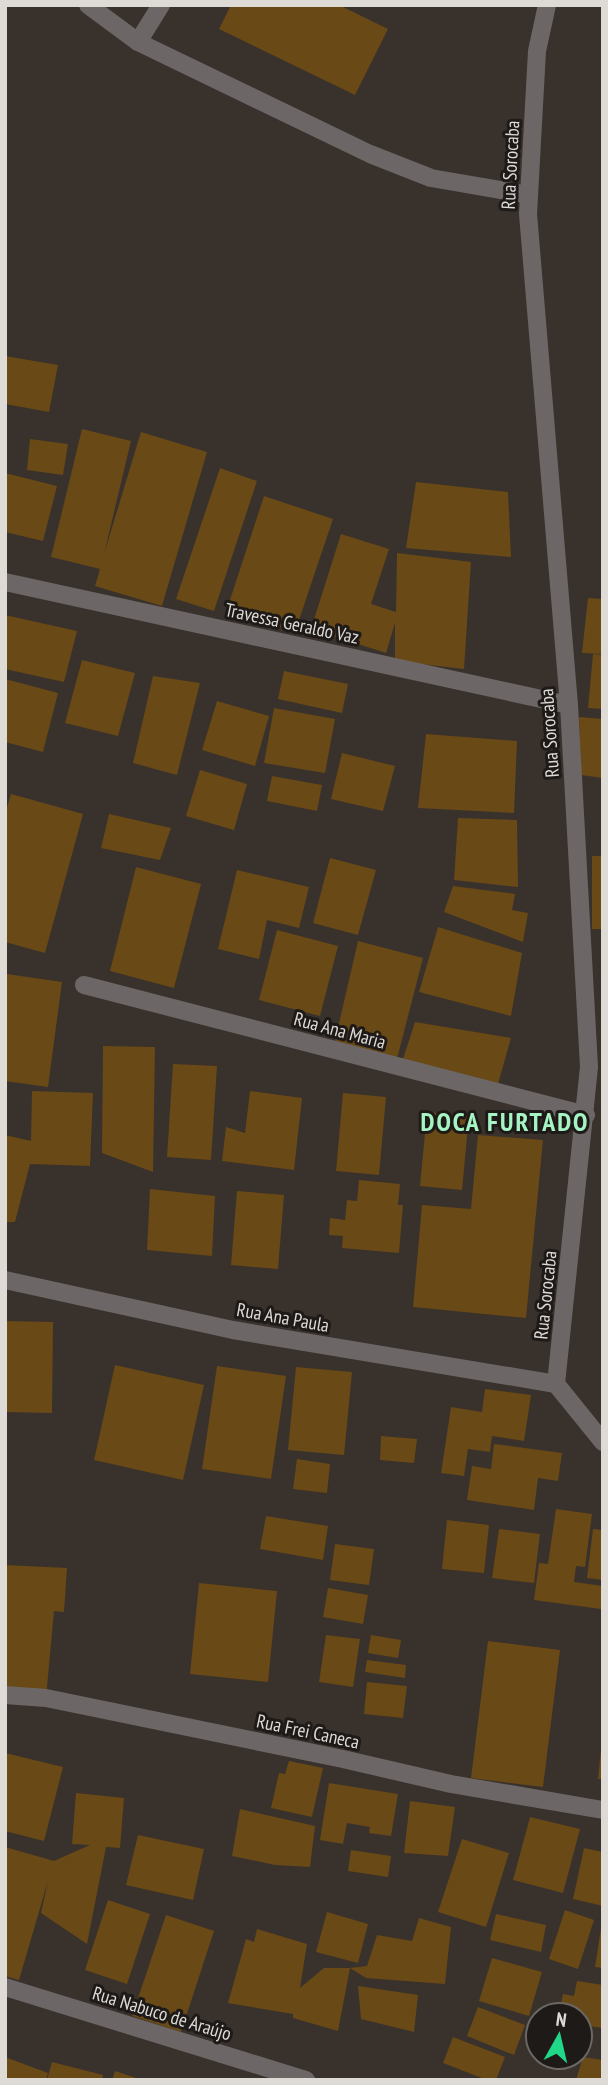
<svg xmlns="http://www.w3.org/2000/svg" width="608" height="2085" font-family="'PT Sans Narrow',sans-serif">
<rect width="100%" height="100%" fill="#39312c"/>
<g fill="#694915">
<polygon points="231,5 339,5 388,29 355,95 219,29"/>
<polygon points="5,356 58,365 49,412 5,404"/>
<polygon points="82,429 131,441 104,554 141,432 207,452 162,606 95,586 100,569 51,557"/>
<polygon points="30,439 68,444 63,475 27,470"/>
<polygon points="220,468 257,481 214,611 176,599"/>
<polygon points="5,473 57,486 43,541 5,532"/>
<polygon points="416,482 508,492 511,557 406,548"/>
<polygon points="264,496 333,519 295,632 227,609"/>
<polygon points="341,534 389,549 371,604 396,612 397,553 471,562 464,669 395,661 395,623 386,653 311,629"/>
<polygon points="588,598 603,599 603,654 582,653"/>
<polygon points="5,615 77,631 64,682 5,669"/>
<polygon points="593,654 603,655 603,709 588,708"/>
<polygon points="82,660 135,673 118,736 65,723"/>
<polygon points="284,671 348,684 342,713 278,699"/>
<polygon points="153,676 200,683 177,775 133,763"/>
<polygon points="5,679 58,693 43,752 5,742"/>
<polygon points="217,701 269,716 255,766 202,750"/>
<polygon points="274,708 335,719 325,773 264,763"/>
<polygon points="579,717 603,719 603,778 581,775"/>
<polygon points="426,734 517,741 514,813 418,808"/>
<polygon points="342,753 395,766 383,811 331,799"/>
<polygon points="200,770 247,784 234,830 186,816"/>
<polygon points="272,776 322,785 317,811 267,801"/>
<polygon points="11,794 83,814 45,953 5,942 5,814"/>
<polygon points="109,814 171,828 160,860 101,848"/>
<polygon points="458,818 517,820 518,887 454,880"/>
<rect x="592" y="856" width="11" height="73"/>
<polygon points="330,858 376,870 358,935 313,923"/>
<polygon points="136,867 201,884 174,988 110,971"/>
<polygon points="237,870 309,887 299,928 267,920 259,959 218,949"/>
<polygon points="453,886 515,894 512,910 528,913 523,942 444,912"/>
<polygon points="438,927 522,953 511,1016 419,992"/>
<polygon points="277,930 338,946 320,1016 259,1000"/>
<polygon points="358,941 423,958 397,1059 335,1041"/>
<polygon points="7,974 62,982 48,1087 5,1081"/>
<polygon points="415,1022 511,1038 498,1084 402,1062"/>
<polygon points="103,1046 155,1047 153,1172 102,1153"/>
<polygon points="173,1064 217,1066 211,1160 167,1157"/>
<polygon points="32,1091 93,1093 90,1166 30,1164 15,1222 5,1222 5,1135 31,1141"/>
<polygon points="250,1091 302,1098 294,1170 222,1161 226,1127 245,1133"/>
<polygon points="343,1093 386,1097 379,1175 336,1171"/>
<polygon points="427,1112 469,1116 462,1190 420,1186"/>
<polygon points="478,1135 543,1140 526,1318 413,1307 422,1205 471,1209"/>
<polygon points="359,1180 400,1184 398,1205 403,1205 399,1253 342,1248 343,1236 329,1235 330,1218 345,1220 347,1200 357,1201"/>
<polygon points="150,1189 215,1196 212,1256 147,1250"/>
<polygon points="237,1191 284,1195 278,1269 231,1265"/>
<polygon points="6,1321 53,1322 52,1413 5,1412"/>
<polygon points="115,1365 204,1385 183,1480 94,1460"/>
<polygon points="217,1366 286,1376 271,1479 202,1469"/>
<polygon points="296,1367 352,1372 344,1455 288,1450"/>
<polygon points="485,1389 531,1395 524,1441 492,1436 490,1452 468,1449 464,1476 441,1473 451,1407 482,1412"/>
<polygon points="381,1436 417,1439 414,1463 380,1460"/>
<polygon points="494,1444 562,1453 558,1481 538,1478 534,1510 467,1500 472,1466 491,1469"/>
<polygon points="297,1459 330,1464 327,1493 293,1489"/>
<polygon points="556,1509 592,1514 585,1567 576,1566 574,1582 603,1586 601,1609 534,1600 539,1563 548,1564"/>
<polygon points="266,1516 328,1526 323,1560 260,1549"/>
<polygon points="447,1520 489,1525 484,1573 442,1569"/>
<polygon points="499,1529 540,1534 534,1583 492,1578"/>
<polygon points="593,1529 603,1530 603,1580 587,1578"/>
<polygon points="335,1544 374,1549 369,1585 330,1580"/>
<polygon points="5,1565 67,1568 64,1612 54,1611 46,1698 5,1695"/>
<polygon points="199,1583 277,1591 268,1682 190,1674"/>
<polygon points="328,1588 368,1595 363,1624 323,1617"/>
<polygon points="326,1635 360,1639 353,1687 319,1682"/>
<polygon points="371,1635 401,1640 398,1658 368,1653"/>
<polygon points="488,1641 560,1650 543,1787 471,1778"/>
<polygon points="367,1660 406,1665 405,1678 365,1672"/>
<polygon points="367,1682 407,1686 403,1718 364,1714"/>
<polygon points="601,1750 603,1750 603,1779 598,1779"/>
<polygon points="5,1753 63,1767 44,1841 5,1831"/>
<polygon points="289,1761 323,1768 312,1817 271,1808 279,1773 285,1774"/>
<polygon points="329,1783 398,1794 391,1836 369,1833 370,1827 347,1823 343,1844 320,1840"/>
<polygon points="76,1793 124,1798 120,1848 106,1847 87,1944 41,1913 48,1881 19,1980 5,1976 5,1847 54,1861 90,1845 72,1844"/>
<polygon points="410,1801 455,1807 448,1856 404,1853"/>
<polygon points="240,1809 315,1826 310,1867 275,1865 232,1856"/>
<polygon points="530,1817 580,1829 563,1893 513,1880"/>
<polygon points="138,1835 204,1849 193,1900 126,1885"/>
<polygon points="462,1839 509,1853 486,1927 438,1912"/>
<polygon points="584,1848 603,1852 603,1906 573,1899"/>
<polygon points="351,1850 391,1856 388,1877 348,1871"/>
<polygon points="108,1900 150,1914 127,1984 85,1970"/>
<polygon points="565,1910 594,1920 578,1969 549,1959"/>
<polygon points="327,1912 368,1924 358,1963 316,1952"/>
<polygon points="496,1914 546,1925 541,1952 490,1940"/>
<polygon points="166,1915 214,1931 181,2032 132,2016"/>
<polygon points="419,1918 451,1927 445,1984 366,1978 350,1968 367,1966 377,1935 412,1941"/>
<polygon points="601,1928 603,1928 603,1968 595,1967"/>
<polygon points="257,1929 307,1944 300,1988 324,1968 350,1968 338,2031 293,2018 293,2014 228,2003 246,1939 254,1942"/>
<polygon points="492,1958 542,1972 529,2016 479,2001"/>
<polygon points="577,1981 603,1985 603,2028 580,2025 580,2015 559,2015 563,1994 574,1996"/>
<polygon points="358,1986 418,1995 414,2032 361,2019"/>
<polygon points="478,2007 525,2025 514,2055 467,2036"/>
<polygon points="453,2037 505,2057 496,2080 487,2080 443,2063"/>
<polygon points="5,2057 48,2073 46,2080 5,2080"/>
<polygon points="583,2057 603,2060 603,2080 576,2080"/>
<polygon points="52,2062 103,2075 102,2080 47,2080"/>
<polygon points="115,2071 139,2079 139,2080 112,2080"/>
</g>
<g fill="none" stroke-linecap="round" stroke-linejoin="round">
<g stroke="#6c6766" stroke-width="18">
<polyline points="88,5 138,42 370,154 431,178 529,195"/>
<polyline points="138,42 161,5"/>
</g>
<g stroke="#6c6766" stroke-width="18">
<polyline points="547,5 537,51 528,214 569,705 589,1067 556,1384 603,1442"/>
<polyline points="5,582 569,705"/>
<polyline points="84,985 586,1115"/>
<polyline points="5,1280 233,1330 556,1384"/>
<polyline points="5,1695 46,1698 343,1759 451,1784 603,1810"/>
<polyline points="5,1987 306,2080"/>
</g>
</g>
<g text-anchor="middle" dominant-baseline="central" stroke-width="6" stroke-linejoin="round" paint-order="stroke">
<g font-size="19" fill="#dedad6" stroke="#1d1a18">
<text transform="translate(510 165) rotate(-87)">Rua Sorocaba</text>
<text transform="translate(292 623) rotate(12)">Travessa Geraldo Vaz</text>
<text transform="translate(549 733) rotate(-94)">Rua Sorocaba</text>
<text transform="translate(340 1030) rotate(15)">Rua Ana Maria</text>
<text transform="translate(545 1295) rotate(-84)">Rua Sorocaba</text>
<text transform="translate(283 1317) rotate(10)">Rua Ana Paula</text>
<text transform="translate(308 1731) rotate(12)">Rua Frei Caneca</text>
<text transform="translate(162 2013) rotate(17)">Rua Nabuco de Araújo</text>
</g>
<g font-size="26" font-weight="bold" letter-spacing="2" fill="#a6f3c4" stroke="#1d1a18">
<text x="505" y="1121">DOCA FURTADO</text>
</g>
</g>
<rect width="608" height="2085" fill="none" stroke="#dedad6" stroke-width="14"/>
<g transform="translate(559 2036) rotate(8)"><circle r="33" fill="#1d1a18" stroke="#6a6764" stroke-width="2"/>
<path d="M0-5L12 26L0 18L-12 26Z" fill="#20d887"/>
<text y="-10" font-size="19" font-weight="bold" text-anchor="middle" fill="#dedad6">N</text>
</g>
</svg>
